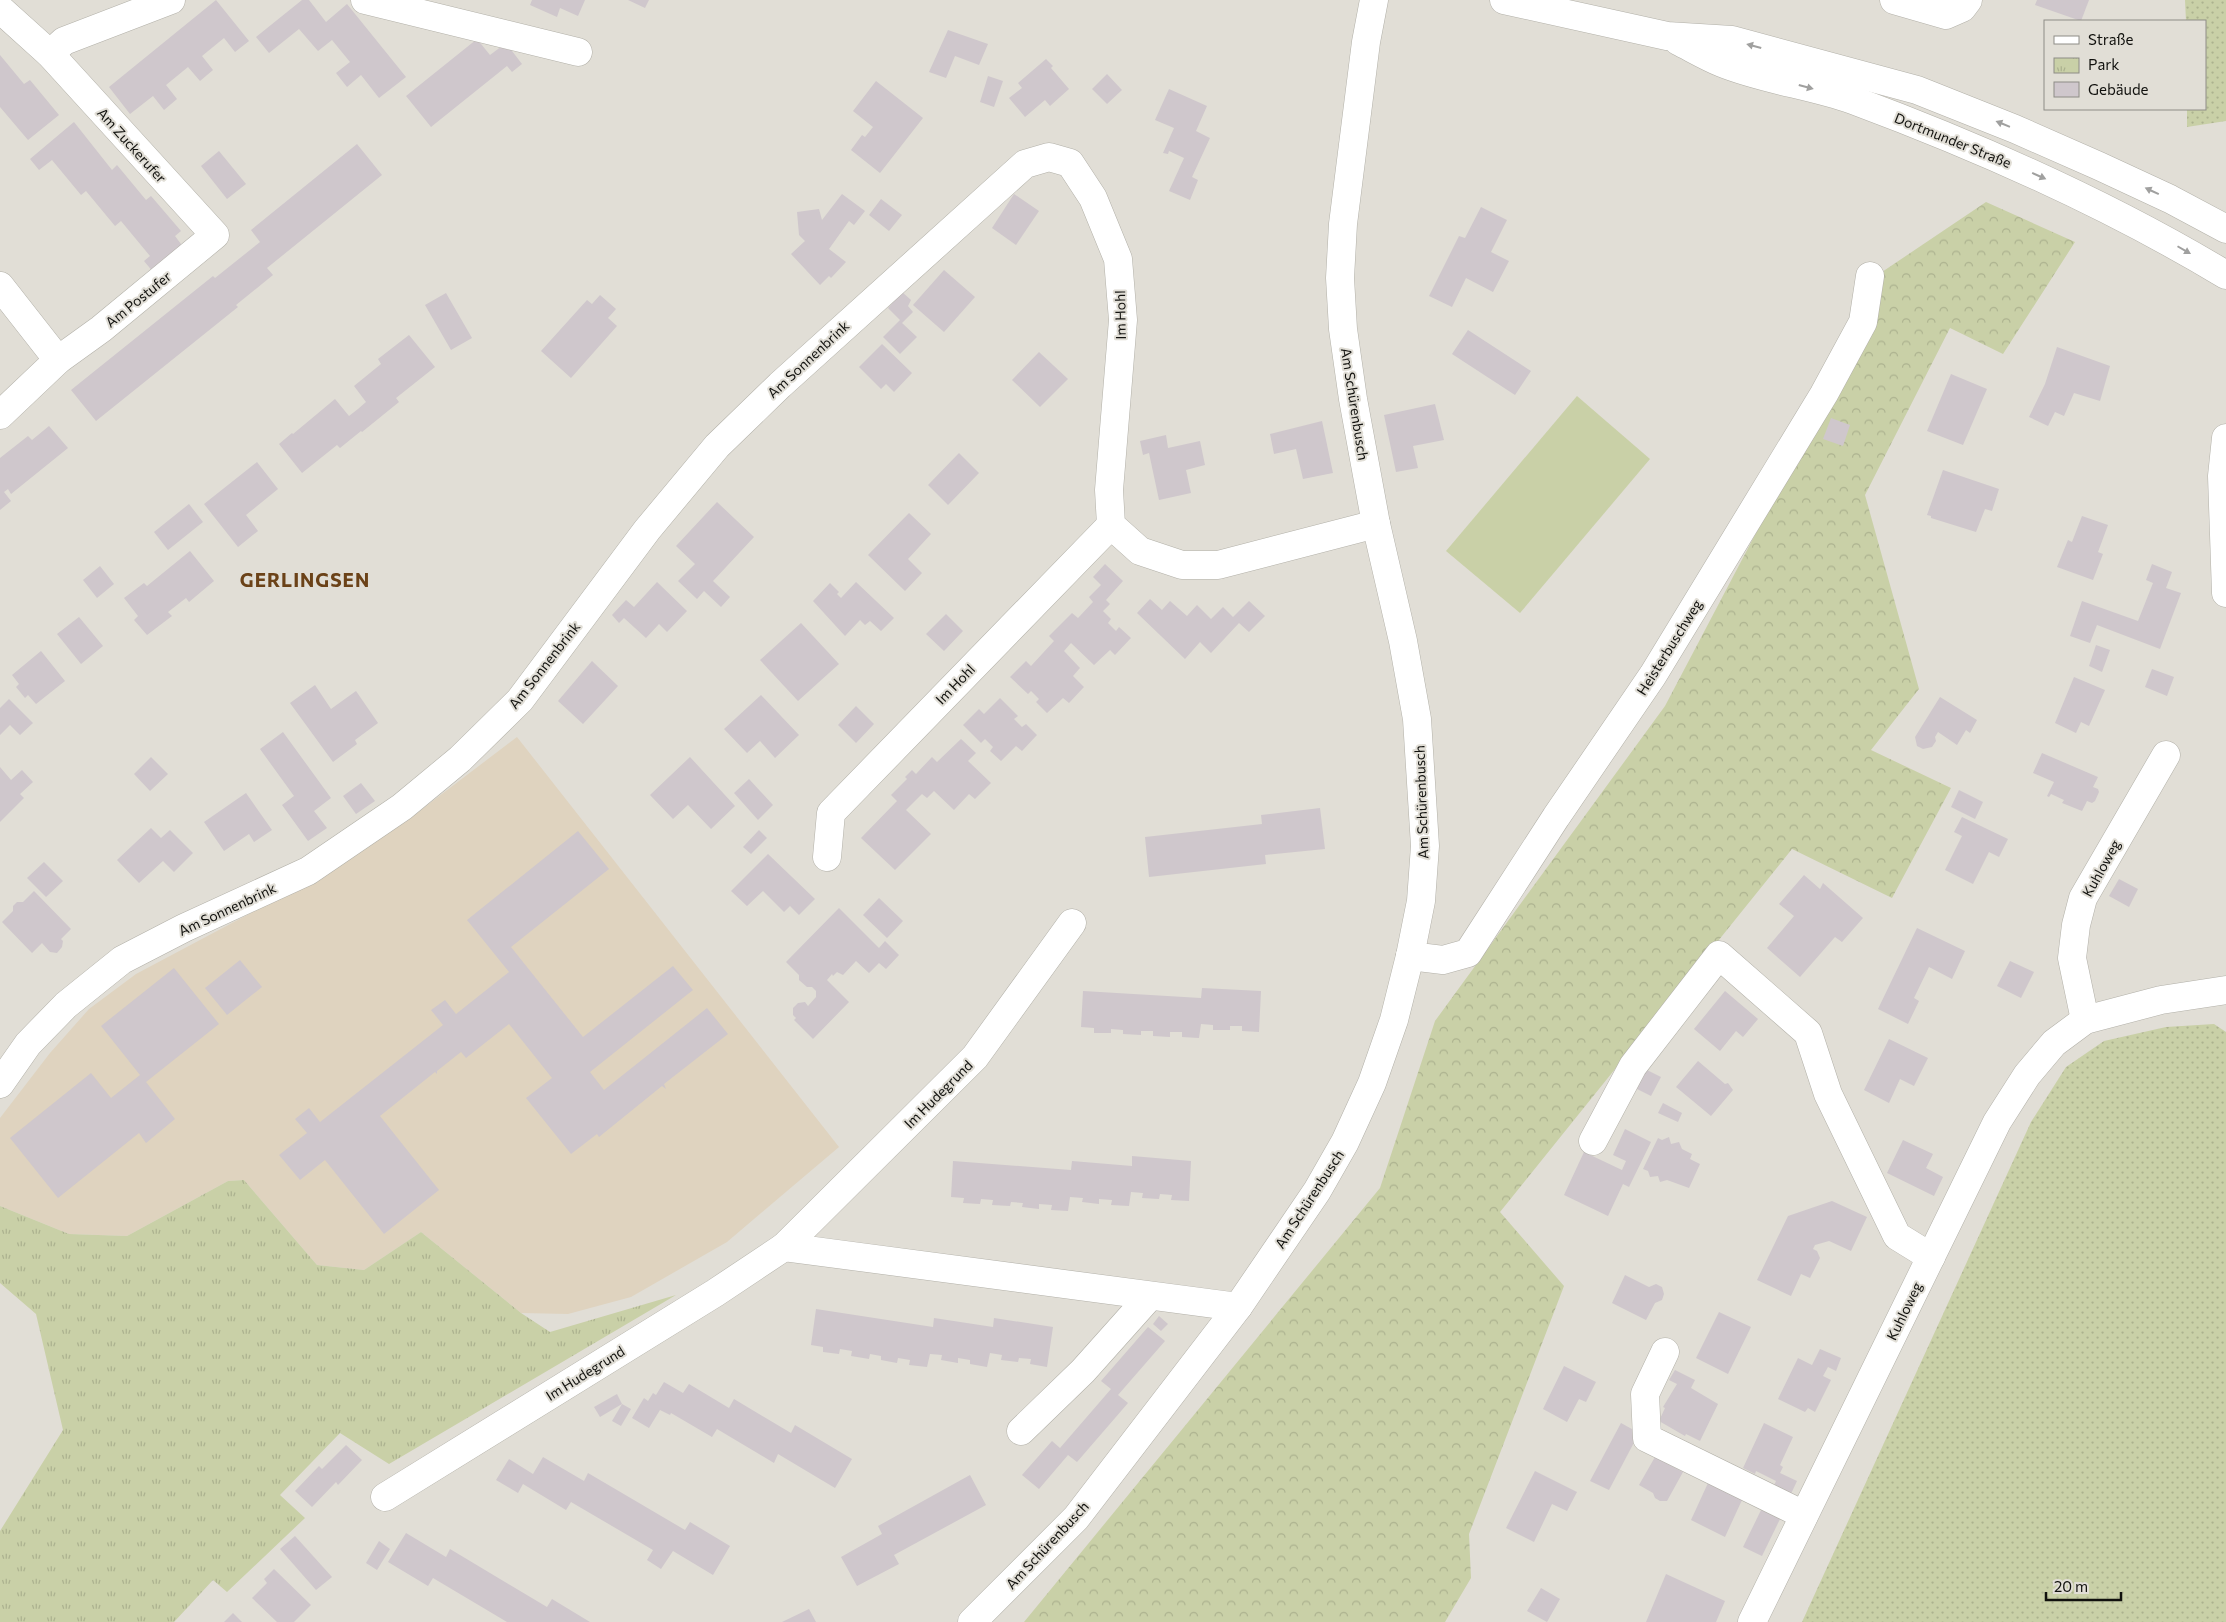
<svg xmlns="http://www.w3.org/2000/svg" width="2226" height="1622" font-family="Commissioner,sans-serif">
<defs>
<pattern id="grass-dots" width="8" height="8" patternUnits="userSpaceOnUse" patternTransform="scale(1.25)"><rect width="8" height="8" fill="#c9d0a7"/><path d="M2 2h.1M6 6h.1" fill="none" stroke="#acb28f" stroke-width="1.8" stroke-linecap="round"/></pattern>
<pattern id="forest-crowns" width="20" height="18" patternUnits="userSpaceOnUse" patternTransform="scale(1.25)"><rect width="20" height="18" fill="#c9d0a7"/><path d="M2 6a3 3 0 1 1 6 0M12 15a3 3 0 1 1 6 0" fill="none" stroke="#acb28f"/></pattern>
<pattern id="park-tufts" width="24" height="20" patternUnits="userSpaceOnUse" patternTransform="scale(1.25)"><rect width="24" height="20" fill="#c9d0a7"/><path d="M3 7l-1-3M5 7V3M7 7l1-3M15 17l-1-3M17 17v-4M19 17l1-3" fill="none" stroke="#acb28f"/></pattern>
</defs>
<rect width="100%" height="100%" fill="#e1ded6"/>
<polygon fill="#dfd3bf" points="517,737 839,1147 727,1242 631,1297 568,1314 521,1313 421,1232 364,1270 317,1265 244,1180 228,1181 127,1236 69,1234 0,1206 0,1118 50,1053 89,1009 136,974 266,905 405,822"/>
<g fill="url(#grass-dots)">
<polygon points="2185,0 2226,0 2226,121 2187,127 2187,109 2205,109 2205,21 2186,21"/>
<polygon points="2214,1024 2226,1032 2226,1622 1802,1622 2031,1122 2066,1067 2104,1041 2166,1027"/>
</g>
<polygon fill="url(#forest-crowns)" points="1986,202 2075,242 2003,354 1950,328 1865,495 1919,689 1871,750 1951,788 1892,898 1792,849 1500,1212 1564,1286 1469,1534 1471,1578 1445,1622 1024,1622 1380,1188 1435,1021 1665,706 1867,322 1882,272"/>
<polygon fill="url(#park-tufts)" points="244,1180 317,1265 364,1270 421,1232 521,1313 550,1332 676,1295 389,1464 340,1433 280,1495 305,1518 227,1592 213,1580 174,1622 0,1622 0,1531 63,1430 36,1314 0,1283 0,1206 69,1234 127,1236 228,1181"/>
<polygon fill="#c9d0a7" points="1577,396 1650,459 1520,613 1446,551"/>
<g fill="#cfc7cc">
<polygon points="216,0 249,41 235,52 224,38 202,56 213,70 200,81 188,67 166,85 177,99 164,110 153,96 130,114 109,87"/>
<polygon points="302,0 309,0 326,22 347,4 406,77 379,98 361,75 347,87 336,73 350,62 332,40 318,51 299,29 269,53 256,37"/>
<polygon points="532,0 585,0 578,16 560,8 557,17 530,5"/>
<polygon points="628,0 649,0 645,8"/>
<polygon points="2037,0 2089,0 2081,21 2035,5"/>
<polygon points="948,30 988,44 979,65 955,56 946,78 929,72"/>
<polygon points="477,39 490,55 506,43 522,64 512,72 507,66 431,127 406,96"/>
<polygon points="0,55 24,84 30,80 59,115 28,140 0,107"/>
<polygon points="1046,59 1053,66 1051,68 1069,89 1050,106 1045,100 1025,117 1009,98 1022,88 1018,83"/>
<polygon points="1107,74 1122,90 1107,104 1092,89"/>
<polygon points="988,76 1003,81 994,107 980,102"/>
<polygon points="876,81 923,118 880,173 851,150 862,135 865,137 873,127 853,111"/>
<polygon points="1169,89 1207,106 1196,131 1210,138 1192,177 1198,180 1190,200 1169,191 1184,158 1169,151 1168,154 1163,153 1174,128 1155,120"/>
<polygon points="74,122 112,170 117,165 146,200 151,196 181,231 175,236 184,248 154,273 144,261 150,256 121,221 115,226 86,191 81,195 52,160 39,170 30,159"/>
<polygon points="357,144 382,175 267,268 273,275 236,305 238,307 96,421 71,390 213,276 215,278 260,242 251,230"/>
<polygon points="219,151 246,184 227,199 201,166"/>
<polygon points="842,194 865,211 854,225 849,221 829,249 846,262 831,278 829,276 820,285 791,254 805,241 799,235 797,212 819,209 822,220"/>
<polygon points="1014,194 1039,211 1016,245 992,228"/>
<polygon points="881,199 902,215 889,231 869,215"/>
<polygon points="1481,207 1507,220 1491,252 1509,261 1493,292 1466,278 1452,307 1429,296 1459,236 1465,238"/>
<polygon points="944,270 975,297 944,332 913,305"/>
<polygon points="902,292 911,300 908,306 913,312 902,323 917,337 900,354 883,337 900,320 888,308"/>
<polygon points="446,293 472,338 451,350 425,305"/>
<polygon points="600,295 616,309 608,318 617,326 571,378 541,351 587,300 592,304"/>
<polygon points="1468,330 1531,371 1515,395 1452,354"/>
<polygon points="409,335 435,367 396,398 399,402 362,432 361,431 340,448 337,445 302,473 279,444 292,433 293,434 335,399 349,416 358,409 366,402 354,386 381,364 378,359"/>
<polygon points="882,344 912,373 894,392 886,384 881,389 859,367"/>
<polygon points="2057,347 2110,366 2100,401 2074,393 2064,416 2055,412 2048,426 2029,417 2045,384"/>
<polygon points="1039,352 1068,379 1040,407 1012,380"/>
<polygon points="1951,374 1987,389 1963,445 1927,431"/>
<polygon points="1435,404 1444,440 1413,446 1418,468 1396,472 1384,415"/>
<polygon points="1831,418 1850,425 1843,446 1823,439"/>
<polygon points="1322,421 1333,473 1303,479 1296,449 1274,454 1270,434"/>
<polygon points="49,426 68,448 11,494 8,489 4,492 11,501 0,510 0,458 28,436 32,440"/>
<polygon points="1166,435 1168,448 1200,441 1205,465 1186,470 1191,493 1159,500 1149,453 1143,455 1140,441"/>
<polygon points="959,453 979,473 948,505 928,485"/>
<polygon points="257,462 278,489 246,515 258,531 238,547 204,504"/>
<polygon points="1943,470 1999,489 1992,511 1985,509 1976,532 1931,518 1931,516 1927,515"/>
<polygon points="717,502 754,537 713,581 730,597 721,607 704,591 697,599 678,581 695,564 676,546"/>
<polygon points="189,504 203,522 168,550 154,532"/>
<polygon points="909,513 931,534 908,559 922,573 905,591 868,555"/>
<polygon points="2082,516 2108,525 2098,552 2103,554 2093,580 2057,567 2068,540 2072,542"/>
<polygon points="190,551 214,581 189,602 186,598 168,612 172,616 147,635 134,620 138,616 124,598 144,583 147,586"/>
<polygon points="1105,564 1123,581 1106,600 1110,604 1103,611 1111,619 1108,623 1116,631 1119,627 1131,638 1115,655 1110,650 1094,665 1071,643 1064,651 1080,668 1073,676 1084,687 1069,703 1063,698 1047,713 1036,702 1039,699 1031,691 1028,694 1010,677 1026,661 1031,666 1054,641 1049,636 1072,613 1078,618 1093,602 1089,597 1101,585 1093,577"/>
<polygon points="2152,564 2172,572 2166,588 2181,593 2160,649 2097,625 2090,643 2070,636 2082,601 2138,621 2153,583 2146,580"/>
<polygon points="100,566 114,584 97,598 83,580"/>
<polygon points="657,582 687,611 667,632 659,624 646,638 624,618 619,623 612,615 626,600 634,607"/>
<polygon points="856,582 894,618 881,631 870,621 865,625 860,620 845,636 813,601 830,583 839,592 837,594 841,598"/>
<polygon points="1150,599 1162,610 1170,601 1187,616 1197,605 1211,619 1223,607 1233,617 1249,601 1265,616 1249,632 1239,623 1211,653 1200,642 1185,659 1137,613"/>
<polygon points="946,614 963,631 944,651 926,634"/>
<polygon points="79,617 103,646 81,664 57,634"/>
<polygon points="801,623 839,664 798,701 760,660"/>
<polygon points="2096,645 2110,650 2102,672 2089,666"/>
<polygon points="41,651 65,681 36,704 28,695 25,698 16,687 19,684 12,675"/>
<polygon points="592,661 618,686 583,724 558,701"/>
<polygon points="2152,669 2174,677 2167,696 2145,687"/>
<polygon points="2074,677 2105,690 2089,726 2081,722 2076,733 2055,723"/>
<polygon points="315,685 331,709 356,691 378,723 355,740 357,744 333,762 290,703"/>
<polygon points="761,695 799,735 775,758 760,741 747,753 724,729"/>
<polygon points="1940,697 1977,720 1970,733 1966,730 1957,745 1938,732 1935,737 1936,741 1932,747 1923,749 1917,746 1915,737"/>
<polygon points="1000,698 1018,716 1014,719 1022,727 1026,724 1037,735 1022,751 1016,746 1001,761 990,751 993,747 985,739 981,743 963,725 979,709 984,714"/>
<polygon points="9,699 33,723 20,735 10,725 0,735 0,708"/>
<polygon points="856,706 874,724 856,743 838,725"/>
<polygon points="283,732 331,798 314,811 327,828 308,841 282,805 294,796 260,749"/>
<polygon points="961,739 976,753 968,761 991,783 975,799 969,794 954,810 934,791 927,798 922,794 906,810 931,834 895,870 861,838 897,801 891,795 907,779 905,777 912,770 916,774 932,757 937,762"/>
<polygon points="2042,753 2098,777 2093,787 2098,789 2099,792 2095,801 2092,803 2087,801 2082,811 2062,803 2064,800 2051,794 2049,797 2047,796 2054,782 2033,773"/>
<polygon points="151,757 168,774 150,791 134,774"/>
<polygon points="690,757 735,806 711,829 688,805 673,819 650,795"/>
<polygon points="0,767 11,780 22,770 33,782 20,794 24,798 0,822"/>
<polygon points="749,779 773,805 758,820 734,793"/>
<polygon points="361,783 375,801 356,814 343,796"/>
<polygon points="1959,790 1983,802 1975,819 1951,807"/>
<polygon points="246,793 272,830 254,842 249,834 224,851 204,822"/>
<polygon points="1320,808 1325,849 1265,855 1266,864 1149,877 1145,837 1262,824 1261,815"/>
<polygon points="1962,817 2008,839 1999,857 1989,852 1973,884 1945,870 1962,836 1954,832"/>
<polygon points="151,828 161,838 170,830 193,853 174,872 163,861 139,883 117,860"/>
<polygon points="759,830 767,838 751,854 743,847"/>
<polygon points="578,831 609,869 511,947 583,1037 673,966 693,990 590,1072 604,1090 707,1008 728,1034 664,1084 666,1089 662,1086 599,1137 597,1134 571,1154 526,1098 552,1078 509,1024 466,1058 461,1052 437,1071 437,1074 435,1072 380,1116 439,1190 384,1234 325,1160 300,1180 279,1155 307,1133 295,1119 309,1108 320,1122 443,1025 431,1010 445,1000 456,1014 509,972 467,920"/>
<polygon points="768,854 815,899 799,915 790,906 784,912 763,891 747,906 731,891"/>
<polygon points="44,862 63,881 46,897 27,878"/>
<polygon points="1804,875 1820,889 1823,883 1863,918 1842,942 1835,937 1800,977 1767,948 1794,916 1779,904"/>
<polygon points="2119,879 2138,889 2129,907 2109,896"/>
<polygon points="34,891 71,929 61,939 63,941 62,947 57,953 50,952 42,943 32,953 2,922 13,911 13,906 17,902 23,902"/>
<polygon points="879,898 903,921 887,938 863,915"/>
<polygon points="839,908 879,948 885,941 899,955 886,969 879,963 869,973 856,961 843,975 837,972 833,976 832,974 827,980 849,1002 813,1039 794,1020 796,1018 793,1015 793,1008 798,1003 805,1002 808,1006 816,997 816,991 812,987 807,987 799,980 799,975 786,962"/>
<polygon points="1917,928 1965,951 1952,979 1929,967 1914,998 1919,1001 1908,1024 1878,1009"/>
<polygon points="240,960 262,987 227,1015 205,988"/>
<polygon points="2010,961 2034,972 2021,998 1997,986"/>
<polygon points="174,968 219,1024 146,1082 175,1119 146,1143 139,1133 58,1198 10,1138 91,1073 111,1098 140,1075 101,1026"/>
<polygon points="1202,988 1261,991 1259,1032 1242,1031 1242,1026 1230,1026 1230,1030 1213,1030 1213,1025 1201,1024 1199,1038 1182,1037 1182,1032 1170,1032 1170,1037 1153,1036 1153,1031 1141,1031 1141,1035 1123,1034 1123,1030 1111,1029 1111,1033 1094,1033 1094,1028 1081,1027 1083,991 1201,998"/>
<polygon points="1725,991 1758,1019 1743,1037 1736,1031 1720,1051 1694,1029"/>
<polygon points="1889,1039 1928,1058 1914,1086 1900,1079 1889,1103 1864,1090"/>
<polygon points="1698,1061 1725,1084 1728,1083 1733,1090 1711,1116 1676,1087"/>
<polygon points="1641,1067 1661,1077 1651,1096 1631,1086"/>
<polygon points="1663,1103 1682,1113 1678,1122 1658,1113"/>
<polygon points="1625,1129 1651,1142 1629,1187 1623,1184 1608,1216 1564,1195 1584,1152 1622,1170 1626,1161 1613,1155"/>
<polygon points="1669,1137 1671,1144 1679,1142 1682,1149 1692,1154 1690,1159 1700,1164 1689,1188 1667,1180 1660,1182 1658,1176 1650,1177 1648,1171 1643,1169 1658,1138 1662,1140"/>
<polygon points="1903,1140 1933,1154 1926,1168 1943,1177 1934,1196 1887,1173"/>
<polygon points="1132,1156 1191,1161 1189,1201 1171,1200 1172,1195 1160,1194 1159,1199 1142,1198 1143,1193 1131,1192 1129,1206 1111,1205 1112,1200 1099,1199 1099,1204 1082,1202 1083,1198 1070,1197 1068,1211 1051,1210 1052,1205 1039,1204 1039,1209 1022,1207 1023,1203 1011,1202 1010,1206 992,1205 993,1200 981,1199 980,1204 963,1203 964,1198 951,1197 953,1161 1071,1170 1072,1161 1132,1166"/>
<polygon points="1832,1201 1867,1217 1851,1251 1829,1241 1815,1245 1813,1249 1817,1251 1820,1258 1810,1278 1801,1274 1791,1296 1757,1280 1788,1216"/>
<polygon points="1625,1275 1649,1287 1656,1284 1662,1287 1664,1294 1662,1300 1655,1303 1646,1320 1612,1303"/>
<polygon points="816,1309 933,1327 934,1318 993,1327 994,1318 1053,1327 1047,1367 1030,1364 1031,1359 1019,1358 1018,1362 1001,1360 1002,1355 990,1353 987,1367 970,1364 970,1360 958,1358 958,1363 941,1360 942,1355 930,1354 927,1367 909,1365 910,1360 898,1358 897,1363 881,1360 881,1356 870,1354 869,1359 851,1356 852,1351 840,1349 839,1354 823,1352 823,1347 811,1345"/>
<polygon points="1719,1312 1751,1327 1728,1374 1696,1358"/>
<polygon points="1159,1316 1168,1324 1161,1331 1153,1324"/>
<polygon points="1148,1327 1165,1341 1118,1395 1128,1403 1077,1462 1068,1455 1039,1489 1022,1475 1052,1441 1060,1448 1111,1389 1101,1381"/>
<polygon points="1820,1349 1841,1358 1836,1371 1828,1367 1823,1376 1831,1380 1815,1412 1808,1408 1805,1412 1778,1399 1798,1358 1812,1365"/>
<polygon points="1564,1366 1596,1382 1586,1402 1579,1399 1567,1422 1543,1409"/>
<polygon points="1675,1370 1695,1380 1691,1388 1718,1404 1700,1441 1686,1434 1685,1436 1659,1421 1665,1408 1663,1407 1677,1384 1669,1380"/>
<polygon points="664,1382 683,1393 689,1384 729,1408 734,1399 791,1433 795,1425 852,1459 835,1488 778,1454 774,1463 717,1429 712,1437 671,1413 670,1415 660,1410 649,1428 632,1418 644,1398 648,1401 653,1393 656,1395"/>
<polygon points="617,1394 622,1404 600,1417 594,1407"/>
<polygon points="622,1404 631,1409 621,1426 612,1421"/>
<polygon points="1621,1423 1639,1433 1609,1490 1590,1481"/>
<polygon points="1764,1423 1793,1437 1780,1465 1783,1467 1780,1473 1797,1481 1789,1498 1771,1492 1776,1481 1756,1471 1755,1474 1743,1468"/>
<polygon points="346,1445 362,1460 338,1485 336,1482 312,1507 295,1491 319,1466 322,1469"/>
<polygon points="543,1457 584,1481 588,1473 685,1530 690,1522 730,1546 713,1575 673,1551 661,1569 647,1560 653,1550 571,1502 566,1510 523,1484 518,1493 496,1480 509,1459 533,1474"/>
<polygon points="1655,1457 1683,1472 1667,1501 1660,1501 1655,1498 1653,1493 1639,1485"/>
<polygon points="1535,1471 1577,1492 1567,1511 1552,1504 1534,1542 1506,1528"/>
<polygon points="970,1475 986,1505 894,1555 899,1564 857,1586 841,1557 882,1534 878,1526"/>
<polygon points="1708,1483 1742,1500 1725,1537 1691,1520"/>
<polygon points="1762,1508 1781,1517 1762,1556 1743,1547"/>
<polygon points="406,1533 446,1557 450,1549 547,1607 552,1599 590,1622 507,1622 433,1578 428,1586 388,1562"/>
<polygon points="295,1536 332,1577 316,1590 280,1549"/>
<polygon points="379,1541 390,1549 377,1570 366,1563"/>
<polygon points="274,1569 311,1605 294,1622 277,1622 252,1598 267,1583 264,1579"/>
<polygon points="1666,1574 1725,1601 1716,1622 1646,1622"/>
<polygon points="1541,1588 1560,1599 1547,1622 1527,1611"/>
<polygon points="809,1609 816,1622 782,1622"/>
<polygon points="233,1613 242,1622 224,1622"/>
</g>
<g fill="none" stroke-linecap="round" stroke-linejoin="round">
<g stroke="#b2b0a8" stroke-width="29">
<g id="minor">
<polyline points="365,0 578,52"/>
<polyline points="1894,0 1946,15 1962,8 1968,0"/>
<polyline points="0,9 50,54 215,235 101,329 58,360 0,415"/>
<polyline points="50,54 64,41 171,0"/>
<polyline points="0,286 58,360"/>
<polyline points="2226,438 2222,476 2226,593"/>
<polyline points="827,857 831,813 1111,525"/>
<polyline points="1072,923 975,1057 784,1247 1238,1307"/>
<polyline points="1410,956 1443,960 1468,953 1556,817 1653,675 1824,394 1863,322 1870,276"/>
<polyline points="2085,1020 2072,958 2076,925 2083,898 2166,755"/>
<polyline points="0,1084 28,1044 66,1005 122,960 184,928 308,871 402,807 460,759 520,700 647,530 717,446 780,385 1025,164 1049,157 1070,163 1093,198 1118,259 1123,320 1109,490 1111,525 1140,551 1182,565 1218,565 1376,524"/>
<polyline points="1593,1141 1633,1066 1719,955 1808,1033 1828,1094 1897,1236 1931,1257"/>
<polyline points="1665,1352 1645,1394 1647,1438 1804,1515"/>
<polyline points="1021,1431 1083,1371 1150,1296"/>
<polyline points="385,1497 715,1293 784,1247"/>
<polyline points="972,1622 1076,1518 1238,1307 1317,1191 1345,1142 1372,1083 1394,1020 1410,956 1421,901 1425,846 1417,719 1403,641 1376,524 1353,399 1343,329 1340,278 1343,224 1366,42 1374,0"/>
<polyline points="1752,1622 1997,1122 2027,1075 2054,1043 2085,1020 2161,1000 2226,990"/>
</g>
</g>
<g stroke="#b2b0a8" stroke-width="29">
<g id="major">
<polyline points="1504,0 1667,36 1732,40 1917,90 2015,129 2099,166 2170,199 2226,229"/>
<path d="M1678,41C1692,48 1707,57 1722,63C1764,80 1810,85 1853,100C1982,148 2108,204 2226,275"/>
</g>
</g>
<use href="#minor" stroke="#fff" stroke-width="28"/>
<use href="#major" stroke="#fff" stroke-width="28"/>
</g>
<defs><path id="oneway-solid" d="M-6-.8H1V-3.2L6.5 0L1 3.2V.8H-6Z" transform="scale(1.25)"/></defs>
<g fill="#a0a09f">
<use href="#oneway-solid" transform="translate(1754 46) rotate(-165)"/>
<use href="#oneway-solid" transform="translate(1806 87) rotate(15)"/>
<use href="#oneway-solid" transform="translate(2003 124) rotate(-158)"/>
<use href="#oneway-solid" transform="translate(2039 176) rotate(24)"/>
<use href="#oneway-solid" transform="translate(2152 191) rotate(-155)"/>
<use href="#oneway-solid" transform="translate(2184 250) rotate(30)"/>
</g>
<g text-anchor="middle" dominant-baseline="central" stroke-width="4" stroke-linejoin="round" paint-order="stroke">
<g font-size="14" fill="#11110e" stroke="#e1ded6">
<text transform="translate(1953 140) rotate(22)">Dortmunder Straße</text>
<text transform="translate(132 145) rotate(48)">Am Zuckerufer</text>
<text transform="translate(138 299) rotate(-39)">Am Postufer</text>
<text transform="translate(1120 315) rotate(-91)">Im Hohl</text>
<text transform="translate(808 359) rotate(-43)">Am Sonnenbrink</text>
<text transform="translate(1355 404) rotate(81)">Am Schürenbusch</text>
<text transform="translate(1669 647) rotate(-58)">Heisterbuschweg</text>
<text transform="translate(544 665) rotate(-52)">Am Sonnenbrink</text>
<text transform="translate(955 684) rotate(-46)">Im Hohl</text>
<text transform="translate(1421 802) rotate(-92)">Am Schürenbusch</text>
<text transform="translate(2101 868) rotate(-61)">Kuhloweg</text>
<text transform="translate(227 909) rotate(-25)">Am Sonnenbrink</text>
<text transform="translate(938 1094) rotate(-45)">Im Hudegrund</text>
<text transform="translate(1309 1199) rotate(-57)">Am Schürenbusch</text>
<text transform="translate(1904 1311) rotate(-64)">Kuhloweg</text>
<text transform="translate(585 1373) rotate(-32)">Im Hudegrund</text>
<text transform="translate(1047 1545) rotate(-47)">Am Schürenbusch</text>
</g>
<g font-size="19" font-weight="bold" letter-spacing="1" fill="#6b4218" stroke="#e1ded6">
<text x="305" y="579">GERLINGSEN</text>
</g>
</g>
<rect x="2044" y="20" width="162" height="90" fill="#e1ded6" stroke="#8e8c86"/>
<rect x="2054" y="36" width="25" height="8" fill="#ffffff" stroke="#8e8c86"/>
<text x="2088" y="45" font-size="15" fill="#11110e">Straße</text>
<rect x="2054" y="58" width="25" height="15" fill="url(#park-tufts)" stroke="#8e8c86"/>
<text x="2088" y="70" font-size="15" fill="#11110e">Park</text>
<rect x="2054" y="82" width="25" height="15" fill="#cfc7cc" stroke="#8e8c86"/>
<text x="2088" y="95" font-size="15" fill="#11110e">Gebäude</text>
<path d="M2046 1592v8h75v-8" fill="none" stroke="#11110e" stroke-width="2.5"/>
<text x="2054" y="1592" font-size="15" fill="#11110e" stroke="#e1ded6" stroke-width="4" paint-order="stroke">20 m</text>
</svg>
